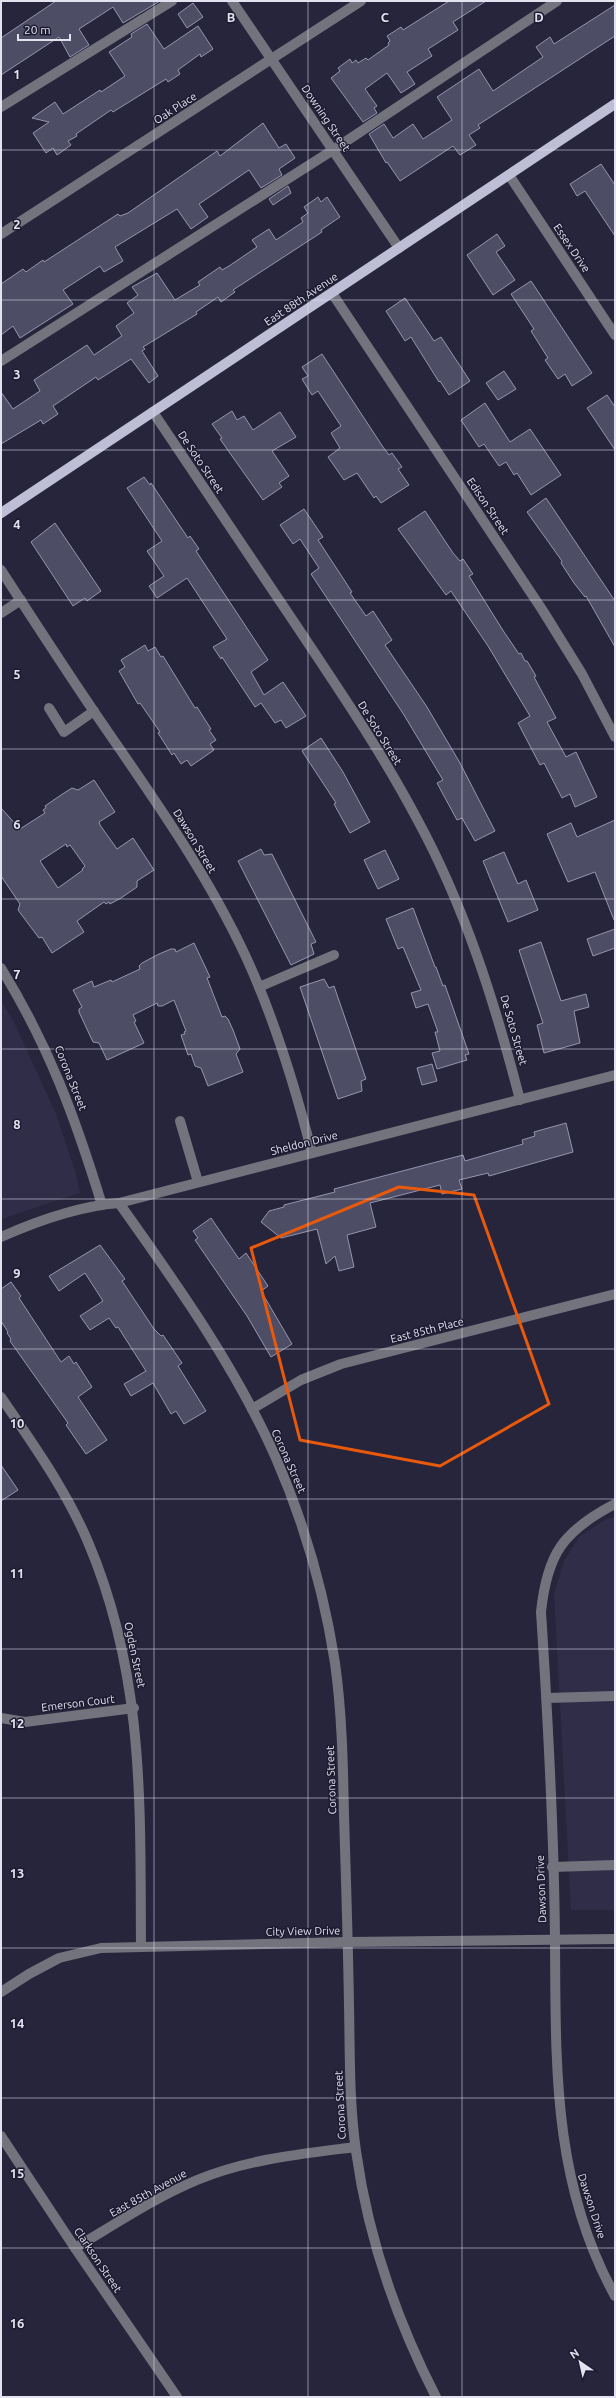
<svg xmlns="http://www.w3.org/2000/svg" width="616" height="2398" viewBox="0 0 616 2398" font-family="Ubuntu,sans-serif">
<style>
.built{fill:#2f2d48}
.building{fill:#4e4d66;stroke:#9695b1;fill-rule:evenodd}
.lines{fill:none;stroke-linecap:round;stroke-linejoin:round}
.minor{stroke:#73737e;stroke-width:10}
.major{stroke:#bebed7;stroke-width:10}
.marked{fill:none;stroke:#e8590c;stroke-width:3;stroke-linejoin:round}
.grid{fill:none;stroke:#e2e2f1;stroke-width:1;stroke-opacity:0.55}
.labels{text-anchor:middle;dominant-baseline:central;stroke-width:3;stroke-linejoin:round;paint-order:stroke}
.street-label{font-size:11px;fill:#e2e2f1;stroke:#1c1b30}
.grid-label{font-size:13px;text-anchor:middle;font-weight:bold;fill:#e2e2f1;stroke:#1c1b30;stroke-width:3;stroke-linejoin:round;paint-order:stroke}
</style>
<rect width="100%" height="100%" fill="#26253b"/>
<g class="built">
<path d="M1,1001L13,1020L56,1114L76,1174L80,1193L1,1219Z"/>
<path d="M615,1517V1910H571L554,1594L564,1561L580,1536L605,1520Z"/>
</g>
<g class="building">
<path d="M56,1H160L123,23L113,7L79,29L89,45L70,57L59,37L1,75V38Z"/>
<path d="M449,1H486L453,22L458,30L428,49L432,56L407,72L415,84L401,93L387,73L365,89L377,106L374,108L377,113L363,122L331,78L340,71L338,68L350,59L352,63L356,60L358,63L366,58L368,60L389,45L388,43L390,41L387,36L401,27L403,30Z"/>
<path d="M193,3L203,17L187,28L178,14Z"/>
<path d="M615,5V36L478,125L480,128L469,135L476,145L460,155L453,146L400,181L387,162L386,163L369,134L384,124L393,138L413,124L423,139L452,120L437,97L479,69L493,91L543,57L536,47L550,37L554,44Z"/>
<path d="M147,24L164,49L198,26L213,49L201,57L200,54L178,70L180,74L168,82L166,79L113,112L111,110L76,134L77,136L68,141L71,145L57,155L53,148L46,153L33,133L49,122L32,118L55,102L63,114L100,90L101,92L125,76L109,52L132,37L131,34Z"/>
<path d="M263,123L279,148L286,144L295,158L279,169L282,175L261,188L249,170L199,204L208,217L191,229L177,209L115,247L123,261L104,272L100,266L63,290L73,304L20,338L13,326L1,335V284L23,269L26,272L43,260L44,262L118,214L120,216L128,213L217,151L220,156Z"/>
<path d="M601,164L615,185V236L585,191L577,196L570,184Z"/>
<path d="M288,186L291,193L273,205L269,199Z"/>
<path d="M318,197L321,202L327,197L340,217L321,230L322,232L233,290L235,292L221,302L218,297L196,312L197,314L143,347L145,349L142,351L158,376L149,383L131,359L98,380L96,377L53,406L58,414L43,424L41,420L1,444V392L13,409L40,391L34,380L87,345L94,355L122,336L116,326L134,313L127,303L138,295L132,287L157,273L175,300L200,285L198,282L220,267L222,270L229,266L257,247L252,240L269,229L276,240L303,222L301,218L308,213L304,207Z"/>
<path d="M497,234L505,246L496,252L515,280L493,295L467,255Z"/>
<path d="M531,281L592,373L572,386L565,374L558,379L545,360L548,358L531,331L534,329L511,294Z"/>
<path d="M405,298L434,341L441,337L470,381L449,395L440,381L439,382L411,337L405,341L386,311Z"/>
<path d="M322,354L383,447L389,455L392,453L402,467L398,469L409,485L381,503L376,496L374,498L357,473L344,480L328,457L340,448L331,433L341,426L318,391L312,395L302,379L308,376L302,367Z"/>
<path d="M504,371L516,389L498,400L486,383Z"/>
<path d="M607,395L615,407V450L587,408Z"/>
<path d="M485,403L510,442L530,429L561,475L531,495L517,473L514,475L506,462L499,466L484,444L479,447L461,420Z"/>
<path d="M232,411L237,420L244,416L253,430L280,412L296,437L272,451L289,476L279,483L282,487L263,500L220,439L222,438L212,424Z"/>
<path d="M144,477L150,485L151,483L188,538L190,536L199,549L196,551L268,660L251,672L264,695L283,682L306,716L286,728L281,720L275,723L261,703L255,707L222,657L221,659L213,647L227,639L187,578L157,598L149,586L164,576L147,551L162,541L127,488Z"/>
<path d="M546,498L615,601V647L586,596L585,597L574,583L561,563L562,561L527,512Z"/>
<path d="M304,509L323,537L318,540L352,592L350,593L366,616L373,611L392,640L385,645L427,707L460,763L495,831L475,841L462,818L457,820L437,783L443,780L404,715L311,574L319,568L300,539L293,544L280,525Z"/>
<path d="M425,511L453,553L460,561L463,559L473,574L469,576L504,632L519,654L521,653L525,661H527L536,676L534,677L556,718L547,722L566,757L576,752L597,797L575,807L570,794L562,798L544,763L540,765L518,723L530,716L488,646L451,591L446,595L398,529Z"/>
<path d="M55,523L101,591L87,601L85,598L73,606L31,542Z"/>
<path d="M145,645L148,651L155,647L161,657L163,656L195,708L197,707L211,729L209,730L216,740L210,744L214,750L191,766L187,760L181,764L174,753L172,755L158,733L160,732L140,703L138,704L119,671L125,667L121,660Z"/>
<path d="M321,738L343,772L370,822L350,833L334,804L336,803L302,751Z"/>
<path d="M94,780L115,812L99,822L100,825L117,849L133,838L154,870L137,881V887L121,898L110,904L109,902L106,904L104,902L77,921L84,932L52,953L42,937L39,938L18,910L20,904L1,876V808L20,829L45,813L43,810L46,808L45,806L61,795L72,788L78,790ZM66,844L67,847L70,845L85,866L82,869L83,870L58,888L40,861Z"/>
<path d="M615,820V920H614L595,872L568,882L547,834L571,823L577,837Z"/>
<path d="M261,849L264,855L272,854L316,942L311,944L314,954L291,965L238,861Z"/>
<path d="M385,850L399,879L378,889L364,860Z"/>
<path d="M504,852L518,884L526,880L538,910L508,922L483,861Z"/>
<path d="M413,908L435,967H436L443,986L445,985L469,1054L465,1055L467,1060L437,1069L432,1053L440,1051L435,1032H438L428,1004L416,1008L411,993L421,990L403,947L398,949L386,919Z"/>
<path d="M615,929V948L593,956L587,939Z"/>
<path d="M541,942L561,1001L586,994L589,1007L574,1011L580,1043L544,1053L537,1025L543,1023L519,950Z"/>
<path d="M194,943L210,977L207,978L222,1017L225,1016L228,1019L233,1030L240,1049L236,1054L243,1072L208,1086L201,1068L195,1066L191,1054L188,1055L181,1035L185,1034L184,1032L186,1031L174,1000L162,1006H158L157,1003L133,1015L136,1021L134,1022L144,1043L107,1060L99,1043L93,1042L79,1012V1009L82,1007L73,990L92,981L94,987L111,980L112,982L140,969L139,966L142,963L159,954L171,949H175L176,952Z"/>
<path d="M324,979L329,988L334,986L366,1079L361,1081L362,1091L338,1099L300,987Z"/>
<path d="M432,1064L437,1081L422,1085L417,1068Z"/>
<path d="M566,1123L573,1152L489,1176L488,1173L459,1180L462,1189L442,1194L440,1185L370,1203L376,1227L347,1235L354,1267L339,1271L335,1256L326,1264L317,1229L281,1238L261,1222L269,1211L284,1207V1205L335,1192L334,1189L463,1155L465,1161L523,1144L522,1140L535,1136L534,1132Z"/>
<path d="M211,1218L239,1259L246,1253L268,1286L261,1291L292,1344L271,1357L247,1316L195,1240L198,1238L193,1231Z"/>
<path d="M100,1245L125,1279L122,1281L154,1329L161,1336L163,1335L182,1363L178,1366L206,1411L184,1424L176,1411L171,1414L153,1383L131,1396L124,1384L146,1371L118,1327L116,1328L109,1318L90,1330L80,1316L103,1301L85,1273L59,1291L49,1276Z"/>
<path d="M11,1282L21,1296L19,1298L61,1362L69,1356L74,1364L76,1362L92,1387L78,1397L107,1440L86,1454L66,1425L68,1423L10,1341L11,1339L7,1333L8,1332L1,1321V1289Z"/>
<path d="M1,1465L18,1490L1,1501Z"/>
</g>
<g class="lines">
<g class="minor">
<path d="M232,1L399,248"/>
<path d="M1,107L172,1"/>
<path d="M509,175L615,335"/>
<path d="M1,234L361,1"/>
<path d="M332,293L543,611L582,674L615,737"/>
<path d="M1,361L333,150L557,1"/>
<path d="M153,412C201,483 248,554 296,625C338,688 381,751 417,819C465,907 495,1003 520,1100"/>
<path d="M1,570C32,618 63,666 95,713C149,792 205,869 246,957C275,1020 295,1086 312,1153"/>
<path d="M1,613L21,600"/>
<path d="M49,708L64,732L94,711"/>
<path d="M1,968C49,1046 75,1117 102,1205"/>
<path d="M259,987L334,955"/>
<path d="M180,1121L198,1182"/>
<path d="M119,1203C176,1283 235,1366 275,1456C304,1522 324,1592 335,1663C342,1713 343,1764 344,1815C346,1878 348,1942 349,2005C350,2053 349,2103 356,2151C368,2238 396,2319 436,2397"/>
<path d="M1,1237C37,1221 79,1206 119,1203L615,1075"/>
<path d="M1,1397C33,1444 66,1490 88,1542C145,1676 140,1805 141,1947"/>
<path d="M252,1409L301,1380L341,1364L615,1294"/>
<path d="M615,1504C563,1531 547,1554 541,1612C548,1720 554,1830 555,1939C556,2064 552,2182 615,2296"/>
<path d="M547,1698L615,1696"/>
<path d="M1,1718L25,1722L134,1708"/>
<path d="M552,1867L615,1865"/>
<path d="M1,1992L29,1974L59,1958L101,1948L348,1942L615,1939"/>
<path d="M1,2136L75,2248L177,2397"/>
<path d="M75,2248C114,2225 154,2198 197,2180C248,2159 301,2154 355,2147"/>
</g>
<path class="major" d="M1,513L615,104"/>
</g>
<path class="marked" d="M399,1187L474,1195L549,1404L440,1466L300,1440L251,1248Z"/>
<path class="grid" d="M154,1V2397M308,1V2397M462,1V2397M1,150H615M1,300H615M1,450H615M1,600H615M1,749H615M1,899H615M1,1049H615M1,1199H615M1,1349H615M1,1499H615M1,1649H615M1,1798H615M1,1948H615M1,2098H615M1,2248H615"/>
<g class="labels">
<g class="street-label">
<text transform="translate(175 108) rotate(-33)">Oak Place</text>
<text transform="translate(326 118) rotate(56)">Downing Street</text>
<text transform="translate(572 248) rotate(56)">Essex Drive</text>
<text transform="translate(301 299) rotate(-34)">East 88th Avenue</text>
<text transform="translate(201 462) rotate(56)">De Soto Street</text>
<text transform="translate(488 506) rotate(56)">Edison Street</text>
<text transform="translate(380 733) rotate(58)">De Soto Street</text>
<text transform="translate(195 841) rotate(59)">Dawson Street</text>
<text transform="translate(514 1030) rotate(74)">De Soto Street</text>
<text transform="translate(71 1078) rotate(68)">Corona Street</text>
<text transform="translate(304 1143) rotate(-14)">Sheldon Drive</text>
<text transform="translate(427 1330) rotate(-14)">East 85th Place</text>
<text transform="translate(289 1461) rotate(66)">Corona Street</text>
<text transform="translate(135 1655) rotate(78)">Ogden Street</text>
<text transform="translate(78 1703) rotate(-7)">Emerson Court</text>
<text transform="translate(331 1780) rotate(-92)">Corona Street</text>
<text transform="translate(541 1889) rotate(-92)">Dawson Drive</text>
<text transform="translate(303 1931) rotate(-1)">City View Drive</text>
<text transform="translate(340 2105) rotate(-93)">Corona Street</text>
<text transform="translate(148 2193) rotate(-29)">East 85th Avenue</text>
<text transform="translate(592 2206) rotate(72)">Dawson Drive</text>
<text transform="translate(98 2260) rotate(56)">Clarkson Street</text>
</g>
</g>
<g class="grid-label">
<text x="231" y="22">B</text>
<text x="385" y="22">C</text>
<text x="539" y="22">D</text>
<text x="17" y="79">1</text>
<text x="17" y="229">2</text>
<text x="17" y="379">3</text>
<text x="17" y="529">4</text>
<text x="17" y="679">5</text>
<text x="17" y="829">6</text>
<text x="17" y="979">7</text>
<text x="17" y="1129">8</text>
<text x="17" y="1278">9</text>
<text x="17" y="1428">10</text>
<text x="17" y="1578">11</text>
<text x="17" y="1728">12</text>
<text x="17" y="1878">13</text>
<text x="17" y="2028">14</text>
<text x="17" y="2178">15</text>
<text x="17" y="2328">16</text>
</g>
<rect width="616" height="2398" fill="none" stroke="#e2e2f1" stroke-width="4"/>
<g transform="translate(580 2362) rotate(326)" stroke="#1c1b30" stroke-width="3" paint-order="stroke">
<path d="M0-3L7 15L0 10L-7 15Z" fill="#e2e2f1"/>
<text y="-6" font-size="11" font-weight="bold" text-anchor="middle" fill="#e2e2f1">N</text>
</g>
<path d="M18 34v6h52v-6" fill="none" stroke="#e2e2f1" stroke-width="2"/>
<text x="24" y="34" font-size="12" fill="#e2e2f1" stroke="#1c1b30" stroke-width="3" paint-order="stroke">20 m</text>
</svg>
